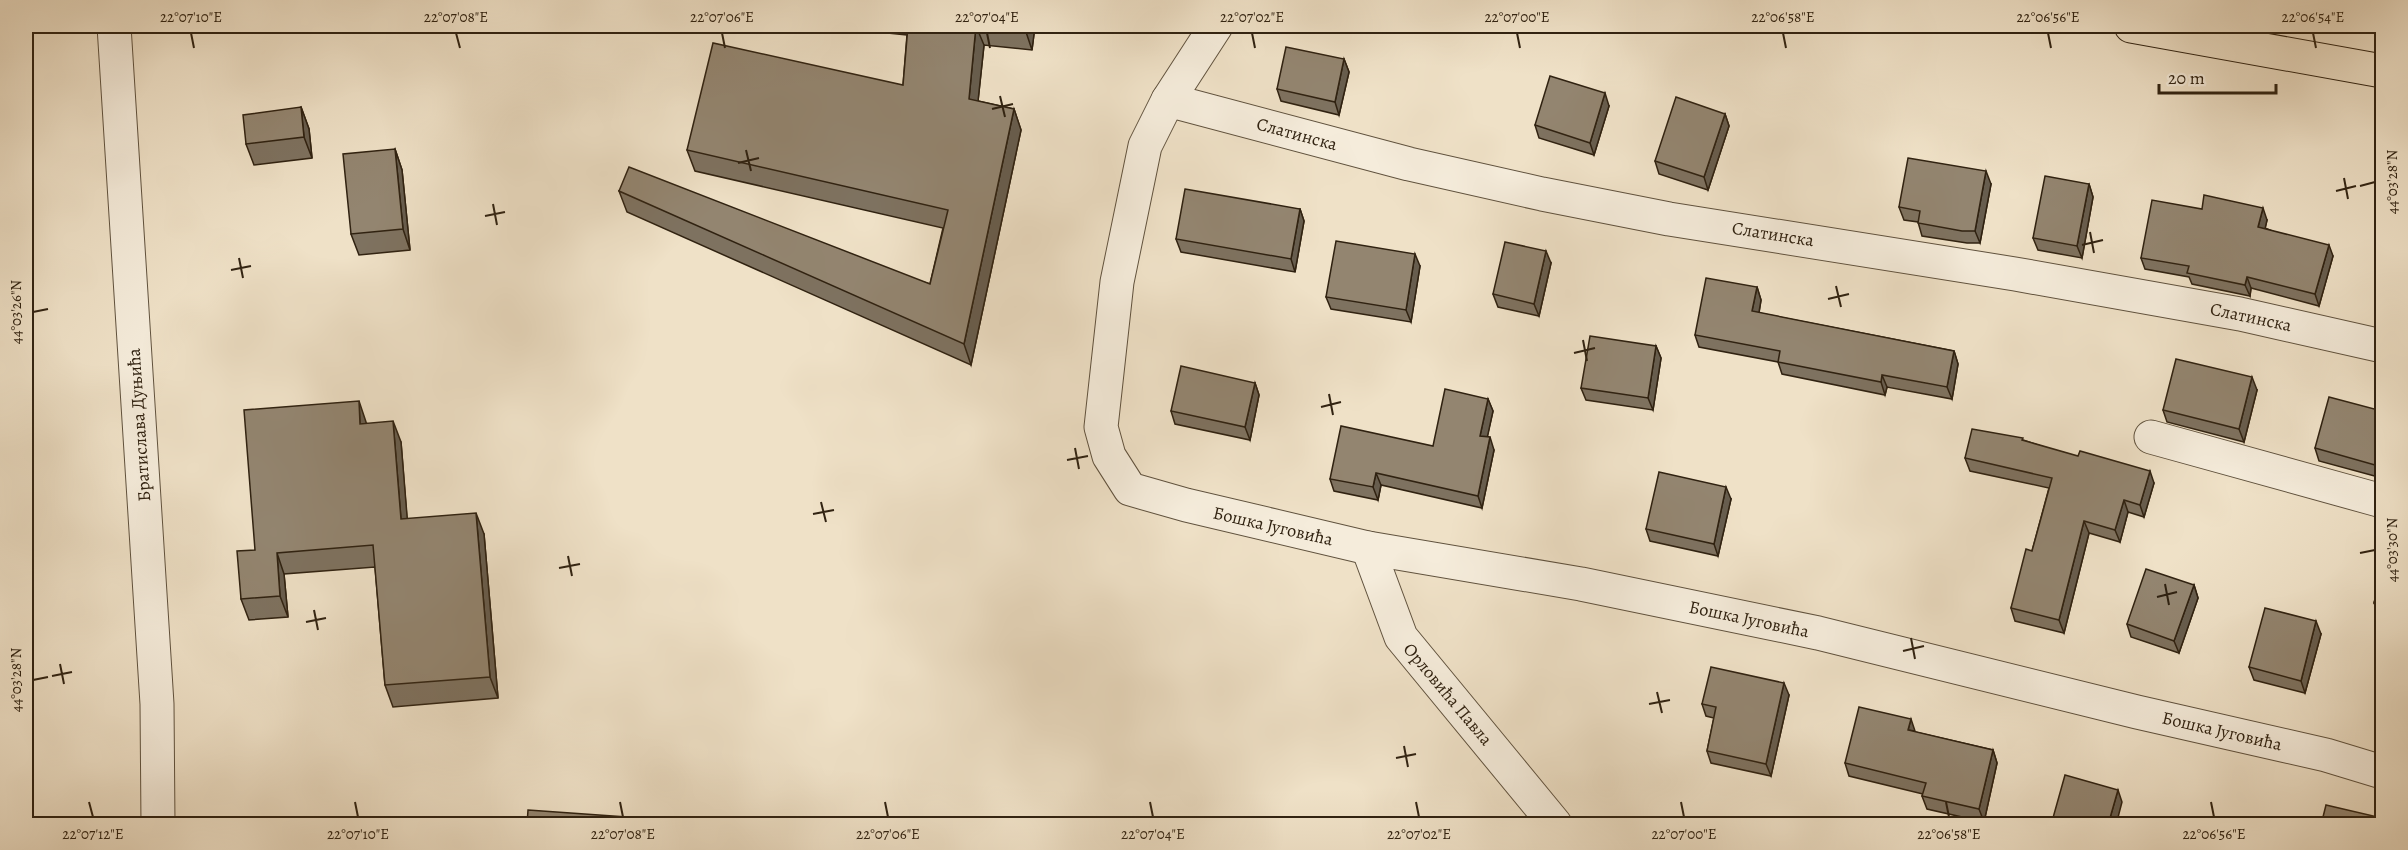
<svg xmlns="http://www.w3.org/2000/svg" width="2408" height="850" viewBox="0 0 2408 850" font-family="Alegreya,serif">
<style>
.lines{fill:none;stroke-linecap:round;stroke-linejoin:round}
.minor-casing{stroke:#60523e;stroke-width:35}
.major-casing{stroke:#302211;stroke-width:35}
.minor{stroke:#f5ecdb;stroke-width:33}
.major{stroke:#efe1c7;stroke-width:33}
.wall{fill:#7e7260;stroke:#302211;stroke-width:1.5}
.shaded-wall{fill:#675d4e;stroke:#302211;stroke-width:1.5}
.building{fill:#938570;stroke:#302211;stroke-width:1.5}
.ticks{fill:none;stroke:#302211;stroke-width:2}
.labels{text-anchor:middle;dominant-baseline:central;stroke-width:4.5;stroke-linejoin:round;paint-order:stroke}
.street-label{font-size:18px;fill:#302211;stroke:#f5ecdb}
.neatline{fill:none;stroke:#302211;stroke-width:2}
.ticks-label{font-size:15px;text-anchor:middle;fill:#302211}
</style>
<rect width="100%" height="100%" fill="#efe1c7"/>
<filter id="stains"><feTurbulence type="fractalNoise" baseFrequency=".00333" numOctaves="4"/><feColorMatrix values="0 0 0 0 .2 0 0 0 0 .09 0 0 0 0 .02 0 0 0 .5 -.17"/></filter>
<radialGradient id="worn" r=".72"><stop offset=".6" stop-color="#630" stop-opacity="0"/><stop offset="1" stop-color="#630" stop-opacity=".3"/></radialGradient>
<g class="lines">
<g class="minor-casing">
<g id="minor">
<path d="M114,26L157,704L158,824"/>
<path d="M1216,26L1168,100L1145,146L1117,282L1101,427L1109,456L1130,489L1186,505L1368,548L1581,584L1818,633L2137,712L2326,755L2382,772"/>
<path d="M1168,100L1409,164L1542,194L1669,219L2015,274L2240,314L2382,346"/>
<path d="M2151,437L2382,501"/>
<path d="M1368,548L1401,637L1555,824"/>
</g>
</g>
<g class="major-casing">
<path id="major" d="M2131,26L2382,71"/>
</g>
<use href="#minor" class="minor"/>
<use href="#major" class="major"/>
</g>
<g class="wall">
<path d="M838,26H1035L1032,50L984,45L978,101L1014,109L1021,130L971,365L627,212L619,191L930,284L943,228L695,171L687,150L903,85L907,35L839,28Z"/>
<path d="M1344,59L1349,72L1339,115L1281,101L1277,89Z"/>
<path d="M1609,106L1594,155L1539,138L1535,125Z"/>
<path d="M301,107L309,129L312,158L254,165L246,144Z"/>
<path d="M1725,114L1729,126L1708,190L1659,174L1655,161Z"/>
<path d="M395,149L402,170L410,250L359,255L351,234Z"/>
<path d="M1991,184L1980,243H1967L1922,236L1918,222L1904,220L1899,207Z"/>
<path d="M2089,184L2093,197L2082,258L2038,250L2033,238Z"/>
<path d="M1300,209L1304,221L1295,272L1181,252L1176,239Z"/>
<path d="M2267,220L2265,228L2333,256L2319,306L2251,288L2250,296L2192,284L2189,277L2145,269L2141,258Z"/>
<path d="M1551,263L1539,316L1498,307L1493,294Z"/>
<path d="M1420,266L1411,322L1331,309L1326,297Z"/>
<path d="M1757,287L1761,300L1759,313L1954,351L1958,364L1952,399L1887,387L1885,395L1782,374L1778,362L1699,347L1695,335Z"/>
<path d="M1656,346L1661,358L1653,410L1586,400L1581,388Z"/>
<path d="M1255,383L1259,395L1250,440L1175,424L1171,411Z"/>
<path d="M2257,390L2244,442L2167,422L2163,410Z"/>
<path d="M1488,399L1493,411L1487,437L1494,450L1482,508L1381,485L1378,500L1334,491L1330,479L1433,446Z"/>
<path d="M2382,411V478L2319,461L2315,448Z"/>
<path d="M366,423L401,442L407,519L484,534L498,698L393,707L385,685L375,567L284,574L288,617L249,620L241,599L255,550Z"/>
<path d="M2023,440L2154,483L2144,517L2128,512L2120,542L2089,533L2064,633L2015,621L2011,608L2032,551L2049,488L1970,471L1965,458Z"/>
<path d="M1731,499L1718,556L1650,541L1646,529Z"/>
<path d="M2382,573V617L2379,615L2374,603Z"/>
<path d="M2194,585L2198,598L2179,653L2131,637L2127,624Z"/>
<path d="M2321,634L2305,693L2254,680L2249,667Z"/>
<path d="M1789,695L1771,776L1711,763L1707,751L1714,718L1706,716L1702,704Z"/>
<path d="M1915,732L1993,750L1997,763L1984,822L1927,809L1922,796L1923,794L1849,776L1845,763Z"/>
</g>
<g class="shaded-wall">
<path d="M976,26L984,45L976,120L969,99Z"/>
<path d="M1025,26H1035L1032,50L1025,29Z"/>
<path d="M1344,59L1349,72L1339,115L1335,102Z"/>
<path d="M1605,93L1609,106L1594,155L1590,143Z"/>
<path d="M301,107L309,129L312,158L304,137Z"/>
<path d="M1014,109L1021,130L971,365L964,344Z"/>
<path d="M1725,114L1729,126L1708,190L1704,177Z"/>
<path d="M395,149L402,170L410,250L403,229Z"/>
<path d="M1986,171L1991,184L1980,243L1975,231Z"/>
<path d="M2089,184L2093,197L2082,258L2077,246Z"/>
<path d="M2263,208L2267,220L2263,238L2258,227Z"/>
<path d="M1300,209L1304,221L1295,272L1291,259Z"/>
<path d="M2329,245L2333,256L2319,306L2315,294Z"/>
<path d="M1546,251L1551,263L1539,316L1534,304Z"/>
<path d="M1415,254L1420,266L1411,322L1406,310Z"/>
<path d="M2247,277L2251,288L2250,296L2245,285Z"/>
<path d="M1757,287L1761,300L1757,324L1752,311Z"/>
<path d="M1656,346L1661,358L1653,410L1648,398Z"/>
<path d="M1954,351L1958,364L1952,399L1947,387Z"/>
<path d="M1882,375L1887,387L1885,395L1881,382Z"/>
<path d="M2252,377L2257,390L2244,442L2239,429Z"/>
<path d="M1255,383L1259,395L1250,440L1245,427Z"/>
<path d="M1488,399L1493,411L1485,448L1480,436Z"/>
<path d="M359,401L366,422L368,445L360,424Z"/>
<path d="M393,421L401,442L409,540L401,519Z"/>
<path d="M1490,437L1494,450L1482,508L1478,496Z"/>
<path d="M2150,471L2154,483L2144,517L2140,505Z"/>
<path d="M1376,473L1381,485L1378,500L1373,487Z"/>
<path d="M1726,487L1731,499L1718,556L1714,544Z"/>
<path d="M2124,500L2128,512L2120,542L2115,530Z"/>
<path d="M476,513L484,534L498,698L490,677Z"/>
<path d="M2084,521L2089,533L2064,633L2059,620Z"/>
<path d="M277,553L284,574L288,617L280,596Z"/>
<path d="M2194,585L2198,598L2179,653L2174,641Z"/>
<path d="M2316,621L2321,634L2305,693L2301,681Z"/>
<path d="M1784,683L1789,695L1771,776L1766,764Z"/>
<path d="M1911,719L1915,731L1908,730Z"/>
<path d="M1993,750L1997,763L1984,822L1979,809Z"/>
<path d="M2118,790L2122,802L2116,825H2108Z"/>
</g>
<g class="building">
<path d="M908,26H976L969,99L1014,109L964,344L619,191L629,167L930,284L948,210L687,150L713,43L903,85Z"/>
<path d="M989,26H1025V29Z"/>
<path d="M1286,47L1344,59L1335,102L1277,89Z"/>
<path d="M1550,76L1605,93L1590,143L1535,125Z"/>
<path d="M1676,97L1725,114L1704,177L1655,161Z"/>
<path d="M301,107L304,137L246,144L243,115Z"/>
<path d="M395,149L403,229L351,234L343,154Z"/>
<path d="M1908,158L1986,171L1975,231H1962L1918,223L1920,211L1899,207Z"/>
<path d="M2045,176L2089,184L2077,246L2033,238Z"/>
<path d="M1185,189L1300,209L1291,259L1176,239Z"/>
<path d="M2204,195L2263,208L2258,227L2329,245L2315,294L2247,277L2245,285L2187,273L2189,266L2141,258L2152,200L2202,209Z"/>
<path d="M1336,241L1415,254L1406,310L1326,297Z"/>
<path d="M1505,242L1546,251L1534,304L1493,294Z"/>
<path d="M1706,278L1757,287L1752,311L1954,351L1947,387L1882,375L1881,382L1778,362L1780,351L1695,335Z"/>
<path d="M1590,336L1656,346L1648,398L1581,388Z"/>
<path d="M2176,359L2252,377L2239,429L2163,410Z"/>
<path d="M1181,366L1255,383L1245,427L1171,411Z"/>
<path d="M1445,389L1488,399L1480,436L1490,437L1478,496L1376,473L1373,487L1330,479L1341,426L1433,446Z"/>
<path d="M2329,397L2382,411V467L2315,448Z"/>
<path d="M359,401L360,424L393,421L401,519L476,513L490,677L385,685L373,545L277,553L280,596L241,599L237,551L255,550L244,410Z"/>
<path d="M1972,429L2023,438L2022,440L2078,456L2080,451L2150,471L2140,505L2124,500L2115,530L2084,521L2059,620L2011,608L2026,549L2032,551L2052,478L1965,458Z"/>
<path d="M1659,472L1726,487L1714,544L1646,529Z"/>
<path d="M2146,569L2194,585L2174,641L2127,624Z"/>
<path d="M2382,573V606L2374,603Z"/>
<path d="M2265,608L2316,621L2301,681L2249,667Z"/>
<path d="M1711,667L1784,683L1766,764L1707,751L1716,707L1702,704Z"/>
<path d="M1859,707L1911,719L1908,730L1993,750L1979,809L1922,796L1926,783L1845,763Z"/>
<path d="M2065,775L2118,790L2108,825H2051Z"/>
<path d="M2326,805L2382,818L2381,825H2321Z"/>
<path d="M528,810L669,820V825H527Z"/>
</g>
<path class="ticks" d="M191,33L194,48M456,33L460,48M722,33L725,48M987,33L990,48M1252,33L1255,48M1517,33L1520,48M1783,33L1786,48M2048,33L2051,48M2313,33L2316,48M1000,96L1005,117M992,109L1013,104M746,150L751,171M738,163L759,158M2344,178L2348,199M2360,186L2375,182M2336,191L2356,186M493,204L497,225M485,216L505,212M2090,232L2094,253M2082,245L2103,240M239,258L243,278M231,270L251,266M1836,286L1841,307M1828,299L1849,294M33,312L48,309M1583,340L1587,361M1574,353L1595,348M1329,394L1333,415M1321,407L1341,402M1075,448L1079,469M1067,460L1088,456M821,502L826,522M813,514L834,510M2360,553L2375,550M568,556L572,576M559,568L580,564M2165,584L2169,605M2157,597L2177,592M314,610L318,630M306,622L326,618M1911,638L1915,659M1903,651L1924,646M60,664L64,684M52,676L72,672M33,680L48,677M1657,692L1662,713M1649,704L1670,700M1404,746L1408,767M1396,758L1416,754M89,802L93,817M355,802L358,817M620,802L623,817M885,802L888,817M1150,802L1153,817M1416,802L1419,817M1681,802L1684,817M1946,802L1949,817M2211,802L2214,817"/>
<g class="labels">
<g class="street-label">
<text transform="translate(1297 134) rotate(15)">Слатинска</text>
<text transform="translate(1773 234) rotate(9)">Слатинска</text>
<text transform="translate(2251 317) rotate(12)">Слатинска</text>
<text transform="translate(139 425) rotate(-94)">Братислава Дуњића</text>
<text transform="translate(1273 526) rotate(13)">Бошка Југовића</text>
<text transform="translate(1749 619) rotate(12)">Бошка Југовића</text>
<text transform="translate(1448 694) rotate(50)">Орловића Павла</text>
<text transform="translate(2222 731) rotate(13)">Бошка Југовића</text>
</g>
</g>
<rect width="2408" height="850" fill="none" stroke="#efe1c7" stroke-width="66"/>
<path d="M2159 84v9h117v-9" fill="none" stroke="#302211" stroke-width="3"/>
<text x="2168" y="84" font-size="18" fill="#302211" stroke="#f5ecdb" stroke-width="4.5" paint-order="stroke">20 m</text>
<rect x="33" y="33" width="2342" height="784" class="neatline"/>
<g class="ticks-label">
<text x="191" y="22">22°07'10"E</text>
<text x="456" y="22">22°07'08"E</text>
<text x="722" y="22">22°07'06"E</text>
<text x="987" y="22">22°07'04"E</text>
<text x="1252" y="22">22°07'02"E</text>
<text x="1517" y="22">22°07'00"E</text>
<text x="1783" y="22">22°06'58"E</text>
<text x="2048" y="22">22°06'56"E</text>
<text x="2313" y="22">22°06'54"E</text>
<text transform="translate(2392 182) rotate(-90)" y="5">44°03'28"N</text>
<text transform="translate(16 312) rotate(-90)" y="5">44°03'26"N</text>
<text transform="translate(2392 550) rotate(-90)" y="5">44°03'30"N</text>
<text transform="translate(16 680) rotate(-90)" y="5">44°03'28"N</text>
<text x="93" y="839">22°07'12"E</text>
<text x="358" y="839">22°07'10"E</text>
<text x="623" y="839">22°07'08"E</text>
<text x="888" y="839">22°07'06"E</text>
<text x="1153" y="839">22°07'04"E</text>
<text x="1419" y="839">22°07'02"E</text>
<text x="1684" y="839">22°07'00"E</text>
<text x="1949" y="839">22°06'58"E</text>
<text x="2214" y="839">22°06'56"E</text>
</g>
<rect width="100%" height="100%" filter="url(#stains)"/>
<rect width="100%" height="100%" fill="url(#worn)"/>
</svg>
